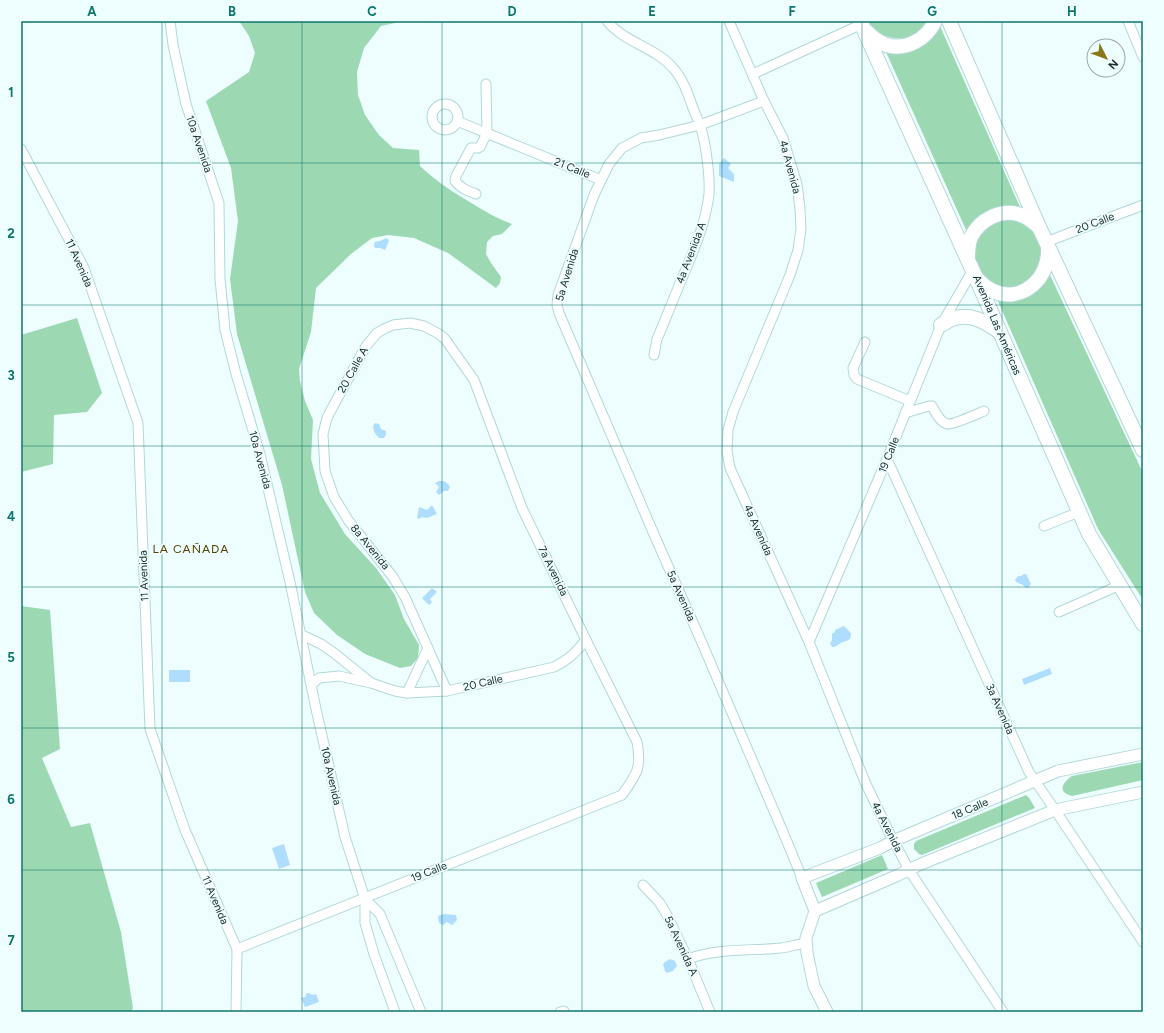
<svg xmlns="http://www.w3.org/2000/svg" width="1164" height="1033" viewBox="0 0 1164 1033" font-family="Figtree,sans-serif">
<style>
.green{fill:#9cd9b2}
.water{fill:#afddfe}
.lines{fill:none;stroke-linecap:round;stroke-linejoin:round}
.minor-casing{stroke:#b0d8d9;stroke-width:11}
.tertiary-casing{stroke:#b0d8d9;stroke-width:13}
.primary-casing{stroke:#b0d8d9;stroke-width:16}
.minor{stroke:#fff;stroke-width:9}
.tertiary{stroke:#fff;stroke-width:11}
.primary{stroke:#fff;stroke-width:14}
.grid{fill:none;stroke:#0f766e;stroke-width:1;stroke-opacity:0.55}
.labels{text-anchor:middle;dominant-baseline:central;stroke-width:3.5;stroke-linejoin:round;paint-order:stroke}
.street-label{font-size:11px;fill:#1a2a2a;stroke:#eefefe}
.neighbourhood-label{font-size:12px;letter-spacing:1px;fill:#534300;stroke:#eefefe}
.neatline{fill:none;stroke:#0f766e;stroke-width:1.5}
.grid-label{font-size:13px;text-anchor:middle;font-weight:bold;fill:#0f766e}
</style>
<rect width="100%" height="100%" fill="#eefefe"/>
<g class="green">
<path d="M239,21H404L381,26L364,48L357,72L358,95L365,115L379,135L393,148L419,150L420,166C437,182 453,192 473,204C486,212 498,219 512,224L502,234L493,236L487,242L486,254L491,263L501,277L500,283L496,288L448,253L414,238L388,235L372,238L351,254L316,288L311,332L299,369L300,381L305,401L313,420L311,459L320,493L345,534L376,568L395,595L404,619L419,645L418,658L411,666L400,668L365,654L337,635L314,613L305,592L282,485L237,334L230,279L238,221L231,168L206,101L249,72L255,53L249,36Z"/>
<path d="M868,21H927C915,45 880,43 868,21Z"/>
<path d="M940,26L1020,207C996,204 979,211 967,232L886,52C909,54 929,49 940,26Z"/>
<path d="M1011,218L1028,224L1040,238L1043,257L1031,281L1014,289L995,287L975,269L974,241L985,226Z"/>
<path d="M1050,275L1143,473V600L1098,529L997,299C1022,297 1036,300 1050,275Z"/>
<path d="M77,318L102,393L87,412L54,415L53,464L21,472V335Z"/>
<path d="M21,606L50,610L60,749L42,758L71,827L90,823L121,932L133,1008L131,1012H21Z"/>
<path d="M1143,762V780L1072,796C1057,792 1062,783 1072,776Z"/>
<path d="M1026,795L1030,799L1035,808L922,855L919,854L914,849V844L916,841Z"/>
<path d="M882,855L888,869L822,897L816,883Z"/>
</g>
<g class="water">
<path d="M724,158L731,164L728,168L734,174V182L719,176V164Z"/>
<path d="M386,238L388,239L389,241L385,250L380,248H375L374,246V244L375,242L380,241Z"/>
<path d="M375,423L379,424L381,429L386,431V435L384,438H379L374,432L373,426Z"/>
<path d="M439,481H444L449,485L450,487L448,491H444L439,495L436,492L439,487L435,483Z"/>
<path d="M432,505L437,514L427,518L421,517L420,519L417,518L419,507L427,510Z"/>
<path d="M1024,574H1026L1031,584L1028,588H1026L1023,585L1016,582L1015,580L1018,576H1021Z"/>
<path d="M432,588L437,592L430,599L432,602L429,605L422,598Z"/>
<path d="M844,626L851,633C851,640 849,640 843,642C840,643 837,646 834,647H832L830,643L832,640V634L835,632V630Z"/>
<path d="M1050,668L1052,674L1024,685L1022,679Z"/>
<rect x="169" y="670" width="21" height="12"/>
<path d="M284,844L290,865L279,869L272,848Z"/>
<path d="M444,914L456,915L457,920L452,925L447,922L443,925L439,923L438,916Z"/>
<path d="M670,959L675,961L677,966L673,971L667,973L665,971L663,964L665,962Z"/>
<path d="M307,993H309L312,995L316,994L319,1002L305,1007L301,998L305,997Z"/>
</g>
<g class="lines">
<g class="minor-casing">
<g id="minor">
<path d="M170,21L173,45L186,104L219,203L220,279L225,330L236,374L260,454L290,582L316,709L345,837L365,899V923L374,954L395,1012"/>
<path d="M607,21C625,43 655,47 673,68C684,80 689,97 694,111C696,116 699,121 700,125C706,143 710,176 709,194C706,221 696,245 686,269C676,292 667,316 657,339L654,355"/>
<path d="M729,21L764,101L783,138L797,184L800,209L801,229L798,250L790,275L733,412L728,430L727,451L730,468L809,642L865,782L890,834L909,870L1003,1012"/>
<path d="M1128,21L1143,57"/>
<path d="M753,74L862,24"/>
<path d="M764,101L700,125L659,135L641,138L622,148L609,164L594,195L558,295L557,305L559,313L656,539L699,636L783,832L802,878"/>
<circle cx="445" cy="117" r="13"/>
<path d="M457,121L601,180"/>
<path d="M21,149L84,268L138,423L150,729L185,830L237,949L236,1012"/>
<path d="M476,194C468,191 460,188 455,181L456,176L471,148H478L480,147L487,133L486,84"/>
<path d="M1046,242L1143,205"/>
<path d="M865,342L853,368L854,375L857,379L910,401"/>
<path d="M905,413L929,406H932C935,412 940,422 947,424C953,425 977,414 984,411"/>
<path d="M887,459L1029,772L1055,810L1143,942"/>
<path d="M1044,526L1079,512"/>
<path d="M1059,612L1120,585"/>
<path d="M302,635L321,644L334,653L370,682"/>
<path d="M809,642L887,459L941,325L973,270"/>
<path d="M312,684L319,678L339,676L371,683L395,691L407,693L447,691L554,667C570,659 575,653 586,640"/>
<path d="M407,693L428,648"/>
<path d="M643,885L659,902L666,913L688,959L710,1012"/>
<path d="M365,899L380,914L421,1012"/>
<path d="M237,949L622,795C637,774 642,768 637,742L586,640L522,508L474,380L445,339L439,334L424,326L410,323L393,325L384,329L377,333L366,346L330,412L327,418L323,434L325,471L334,497L348,520L393,577L405,597L447,691"/>
<path d="M688,959C717,948 750,951 781,948C789,947 798,944 806,943"/>
<path d="M560,1012L564,1011"/>
</g>
</g>
<g class="tertiary-casing">
<g id="tertiary">
<path d="M815,911L896,876L921,864L1055,810L1143,792"/>
<path d="M827,1012L814,986L807,953L806,938L815,911L802,878L880,848L893,841L1058,771L1143,754"/>
</g>
</g>
<g class="primary-casing">
<g id="primary">
<path d="M860,21L977,280L1089,534L1143,624"/>
<path d="M949,21L1039,227L1143,450"/>
<path d="M866,31C872,37 878,42 886,45C906,51 927,39 935,21"/>
<path d="M968,258C968,251 968,244 971,237C980,219 1002,208 1021,215C1028,217 1033,222 1039,227"/>
<path d="M978,280C982,284 987,288 993,291C1022,304 1050,278 1048,248"/>
<path d="M941,325C945,323 950,319 955,318C973,313 986,323 1000,332"/>
</g>
</g>
<use href="#minor" class="minor"/>
<use href="#tertiary" class="tertiary"/>
<use href="#primary" class="primary"/>
</g>
<path class="grid" d="M162,21V1012M302,21V1012M442,21V1012M582,21V1012M722,21V1012M862,21V1012M1002,21V1012M21,163H1143M21,305H1143M21,446H1143M21,587H1143M21,728H1143M21,870H1143"/>
<g class="labels">
<g class="street-label">
<text transform="translate(199 144) rotate(71)">10a Avenida</text>
<text transform="translate(790 167) rotate(75)">4a Avenida</text>
<text transform="translate(572 168) rotate(22)">21 Calle</text>
<text transform="translate(1095 223) rotate(-21)">20 Calle</text>
<text transform="translate(691 253) rotate(-69)">4a Avenida A</text>
<text transform="translate(79 263) rotate(66)">11 Avenida</text>
<text transform="translate(567 275) rotate(-73)">5a Avenida</text>
<text transform="translate(997 325) rotate(67)">Avenida Las Américas</text>
<text transform="translate(353 370) rotate(-61)">20 Calle A</text>
<text transform="translate(889 455) rotate(-68)">19 Calle</text>
<text transform="translate(260 460) rotate(75)">10a Avenida</text>
<text transform="translate(758 530) rotate(66)">4a Avenida</text>
<text transform="translate(370 547) rotate(51)">8a Avenida</text>
<text transform="translate(553 571) rotate(64)">7a Avenida</text>
<text transform="translate(144 576) rotate(-92)">11 Avenida</text>
<text transform="translate(681 596) rotate(66)">5a Avenida</text>
<text transform="translate(483 683) rotate(-13)">20 Calle</text>
<text transform="translate(1000 709) rotate(66)">3a Avenida</text>
<text transform="translate(331 776) rotate(77)">10a Avenida</text>
<text transform="translate(970 809) rotate(-23)">18 Calle</text>
<text transform="translate(887 827) rotate(63)">4a Avenida</text>
<text transform="translate(429 872) rotate(-22)">19 Calle</text>
<text transform="translate(215 900) rotate(67)">11 Avenida</text>
<text transform="translate(681 946) rotate(65)">5a Avenida A</text>
</g>
<g class="neighbourhood-label">
<text x="191" y="549">LA CAÑADA</text>
</g>
</g>
<rect width="1164" height="1033" fill="none" stroke="#eefefe" stroke-width="44"/>
<g transform="translate(1106 58) rotate(132)"><circle r="19" fill="#eefefe" stroke="#99a9a9"/>
<path d="M0-3L7 15L0 10L-7 15Z" fill="#8d751a"/>
<text y="-6" font-size="11" font-weight="bold" text-anchor="middle" fill="#1a2a2a">N</text>
</g>
<rect x="22" y="22" width="1120" height="989" class="neatline"/>
<g class="grid-label">
<text x="92" y="16">A</text>
<text x="232" y="16">B</text>
<text x="372" y="16">C</text>
<text x="512" y="16">D</text>
<text x="652" y="16">E</text>
<text x="792" y="16">F</text>
<text x="932" y="16">G</text>
<text x="1072" y="16">H</text>
<text x="11" y="97">1</text>
<text x="11" y="238">2</text>
<text x="11" y="380">3</text>
<text x="11" y="521">4</text>
<text x="11" y="662">5</text>
<text x="11" y="804">6</text>
<text x="11" y="945">7</text>
</g>
</svg>
